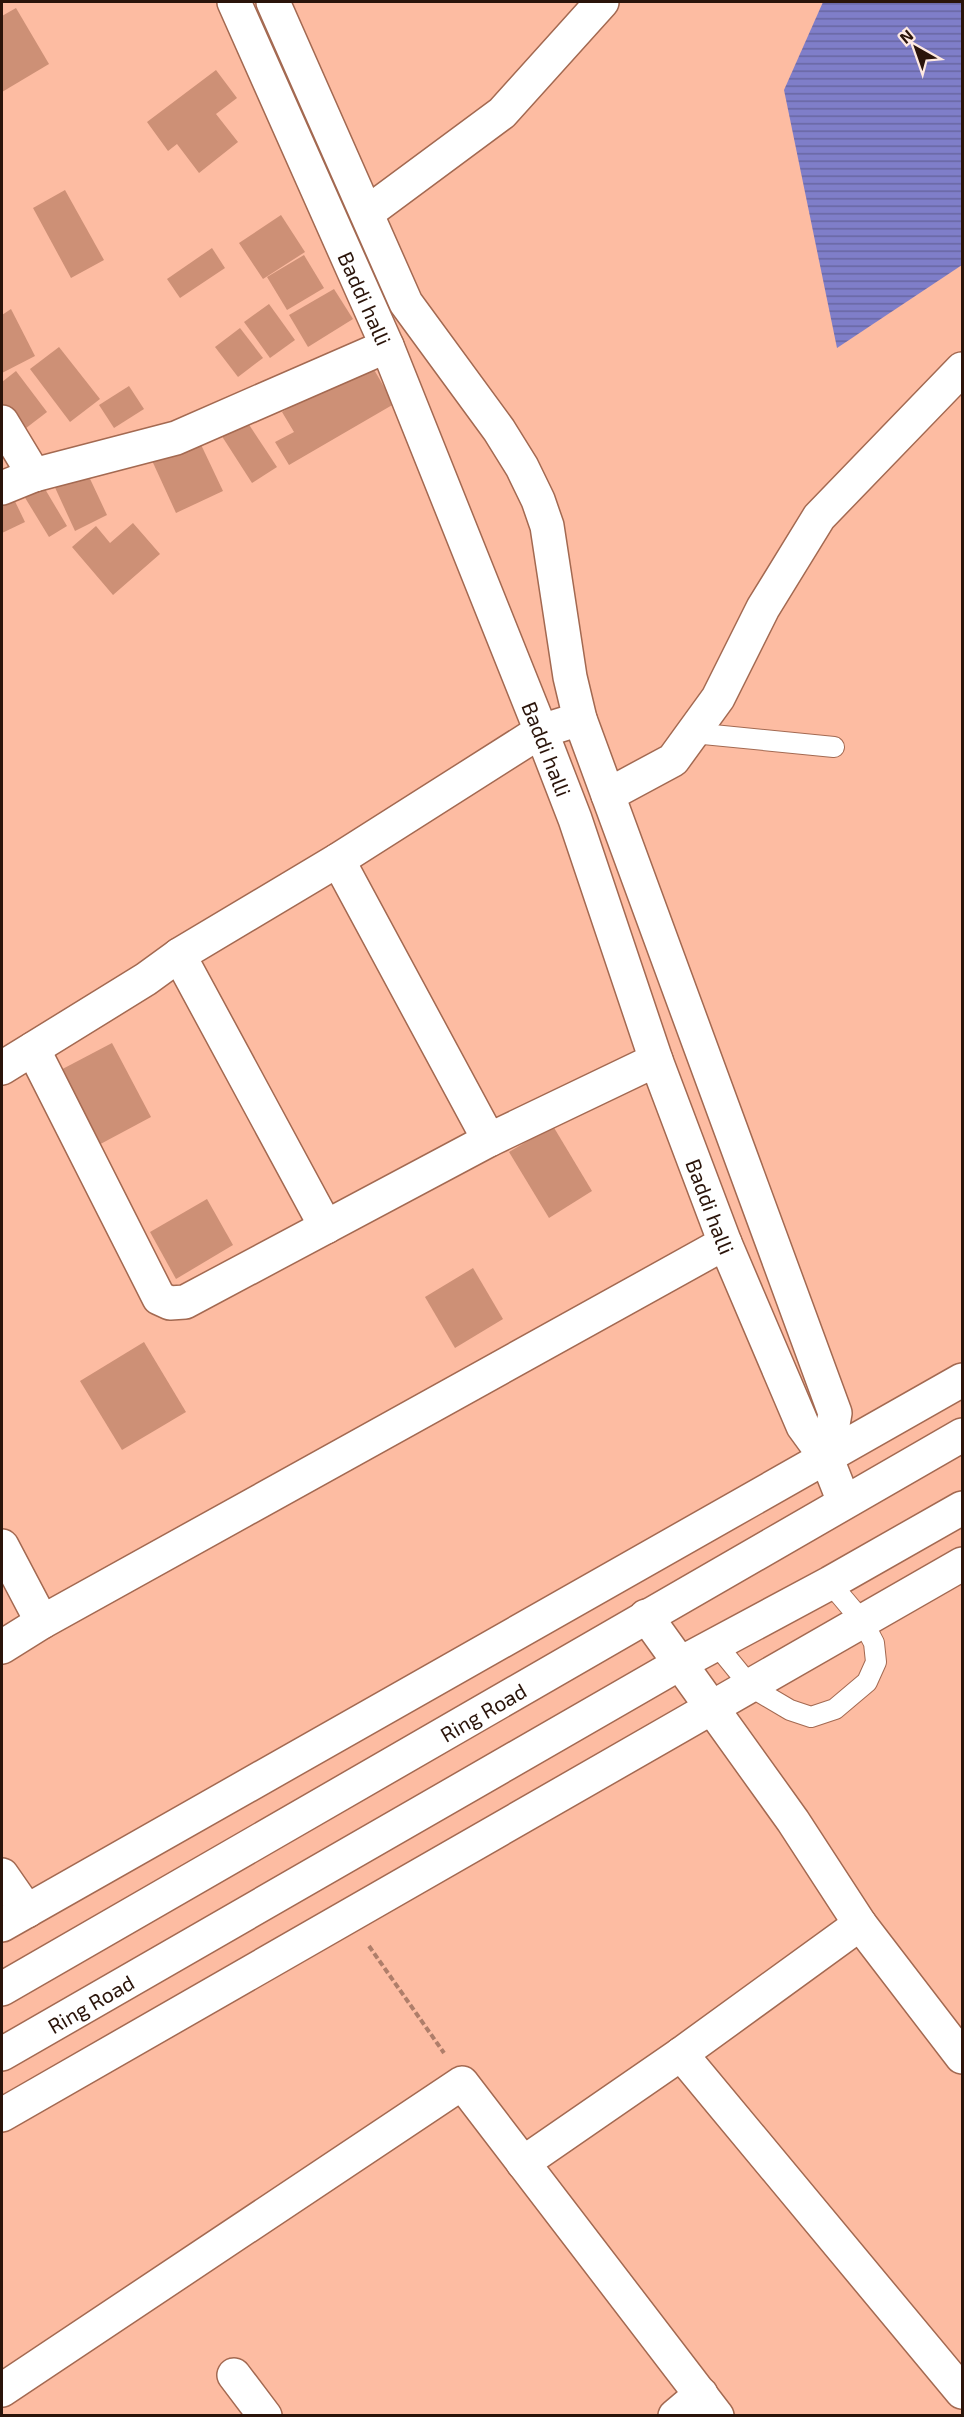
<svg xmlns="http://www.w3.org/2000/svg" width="964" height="2417" viewBox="0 0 964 2417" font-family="'Exo 2',sans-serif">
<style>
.water{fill:url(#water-rules)}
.building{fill:#cd9076}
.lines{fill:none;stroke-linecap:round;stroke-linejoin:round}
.service-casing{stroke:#a36951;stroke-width:22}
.minor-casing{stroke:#a36951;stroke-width:36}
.tertiary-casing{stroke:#a36951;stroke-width:36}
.trunk-casing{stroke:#a36951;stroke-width:36}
.path{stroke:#af7e6a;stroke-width:4;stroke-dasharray:6 3;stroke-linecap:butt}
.service{stroke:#fff;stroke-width:20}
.minor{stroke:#fff;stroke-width:33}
.tertiary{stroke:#fff;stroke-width:33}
.trunk{stroke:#fff;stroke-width:33}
.labels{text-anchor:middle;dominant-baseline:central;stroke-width:4.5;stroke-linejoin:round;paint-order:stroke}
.street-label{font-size:21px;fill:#2a140a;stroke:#fee9e1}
</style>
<defs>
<pattern id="water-rules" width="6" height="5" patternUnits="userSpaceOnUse" patternTransform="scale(1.5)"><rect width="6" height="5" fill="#7f7ec9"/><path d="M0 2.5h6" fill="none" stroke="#6866a1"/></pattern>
</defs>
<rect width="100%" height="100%" fill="#fdbca2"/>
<path class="water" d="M823,2H962V265L837,348L784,90Z"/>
<g class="building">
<path d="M16,8L49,64L2,92V16Z"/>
<path d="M216,70L237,98L216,114L238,142L199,173L177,144L168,151L147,122Z"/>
<path d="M65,190L104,260L71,278L33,208Z"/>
<path d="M281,215L305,252L263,279L239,243Z"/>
<path d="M212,248L225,268L180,298L167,279Z"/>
<path d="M304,255L324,288L287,310L267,277Z"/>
<path d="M334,289L353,319L308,347L289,315Z"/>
<path d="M269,304L295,340L270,358L244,322Z"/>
<path d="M11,309L35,356L2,373V315Z"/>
<path d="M240,328L263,358L238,377L215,347Z"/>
<path d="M59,347L100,399L70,422L30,369Z"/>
<path d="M369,361L394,404L289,465L275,442L294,432L282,412Z"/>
<path d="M16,371L47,412L17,435L2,414V382Z"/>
<path d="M129,386L144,409L114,428L99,405Z"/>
<path d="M240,411L277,467L252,483L216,427Z"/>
<path d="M195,432L223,491L176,513L149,454Z"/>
<path d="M84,466L107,515L75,531L52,481Z"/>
<path d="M42,484L67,526L49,537L24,496Z"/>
<path d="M9,489L25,522L2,533V492Z"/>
<path d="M133,523L160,554L113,595L72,547L96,526L110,543Z"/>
<path d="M112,1043L151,1117L93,1148L53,1074Z"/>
<path d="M553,1126L592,1191L549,1218L509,1152Z"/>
<path d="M207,1199L233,1245L176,1279L150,1232Z"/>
<path d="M473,1268L503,1319L455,1348L425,1297Z"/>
<path d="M144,1342L186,1412L122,1450L80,1381Z"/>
</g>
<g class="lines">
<g class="service-casing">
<g id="service">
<path d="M693,733L834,747"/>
<path d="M716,1644L751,1687L790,1710L811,1717L835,1709L867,1682L876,1662L874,1643L863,1622L830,1583"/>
</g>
</g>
<g class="minor-casing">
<g id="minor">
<path d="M367,213L502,113L602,2"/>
<path d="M2,422L34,475"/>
<path d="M2,488L34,475L176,438L387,346"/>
<path d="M608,795L673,760L718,698L763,608L819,517L962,369"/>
<path d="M338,860L489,1140"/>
<path d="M179,955L326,1227"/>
<path d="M33,1049L159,1298L170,1303L185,1302L489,1140L656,1060"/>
<path d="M2,1068L146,979L179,955L338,860L541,731L580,719"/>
<path d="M2,1546L42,1622"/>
<path d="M646,1616L793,1821L860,1924L962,2057"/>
<path d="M2,1647L42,1622L725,1243"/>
<path d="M2,1875L27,1911"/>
<path d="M681,2054L962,2392"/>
<path d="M523,2163L681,2054L860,1924"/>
<path d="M234,2375L265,2416"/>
<path d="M2,2390L462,2083L717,2416"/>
<path d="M675,2416L701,2394"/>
</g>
</g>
<g class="tertiary-casing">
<g id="tertiary">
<path id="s1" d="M234,2L387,346L541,731L575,819L656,1060L725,1243L803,1426L827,1459L844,1502"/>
<path d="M273,2L406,303L499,430L522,467L538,500L547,526L570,677L580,719L835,1413L827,1459"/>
<path d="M2,1925L962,1380"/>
<path d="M2,2115L962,1564"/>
</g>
</g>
<g class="trunk-casing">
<g id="trunk">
<path id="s2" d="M2,1989L962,1435"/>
<path id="s3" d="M2,2054L679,1664L830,1583L962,1508"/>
</g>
</g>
<path class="path" d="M369,1946L444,2053"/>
<use href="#service" class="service"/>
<use href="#minor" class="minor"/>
<use href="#tertiary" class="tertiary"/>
<use href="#trunk" class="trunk"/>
</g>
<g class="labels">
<g class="street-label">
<text stroke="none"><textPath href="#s1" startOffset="324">Baddi halli</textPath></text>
<text stroke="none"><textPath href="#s1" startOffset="810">Baddi halli</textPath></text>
<text stroke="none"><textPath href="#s1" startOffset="1296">Baddi halli</textPath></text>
<text stroke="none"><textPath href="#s2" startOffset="555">Ring Road</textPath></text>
<text stroke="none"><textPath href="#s3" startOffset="102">Ring Road</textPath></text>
</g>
</g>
<rect width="964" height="2417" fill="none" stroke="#2a140a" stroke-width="6"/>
<g transform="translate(916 48) rotate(320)" stroke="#fee9e1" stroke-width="4.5" paint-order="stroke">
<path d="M0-4.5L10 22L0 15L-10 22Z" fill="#2a140a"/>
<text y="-9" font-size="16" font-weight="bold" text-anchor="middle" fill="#2a140a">N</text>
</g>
</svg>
